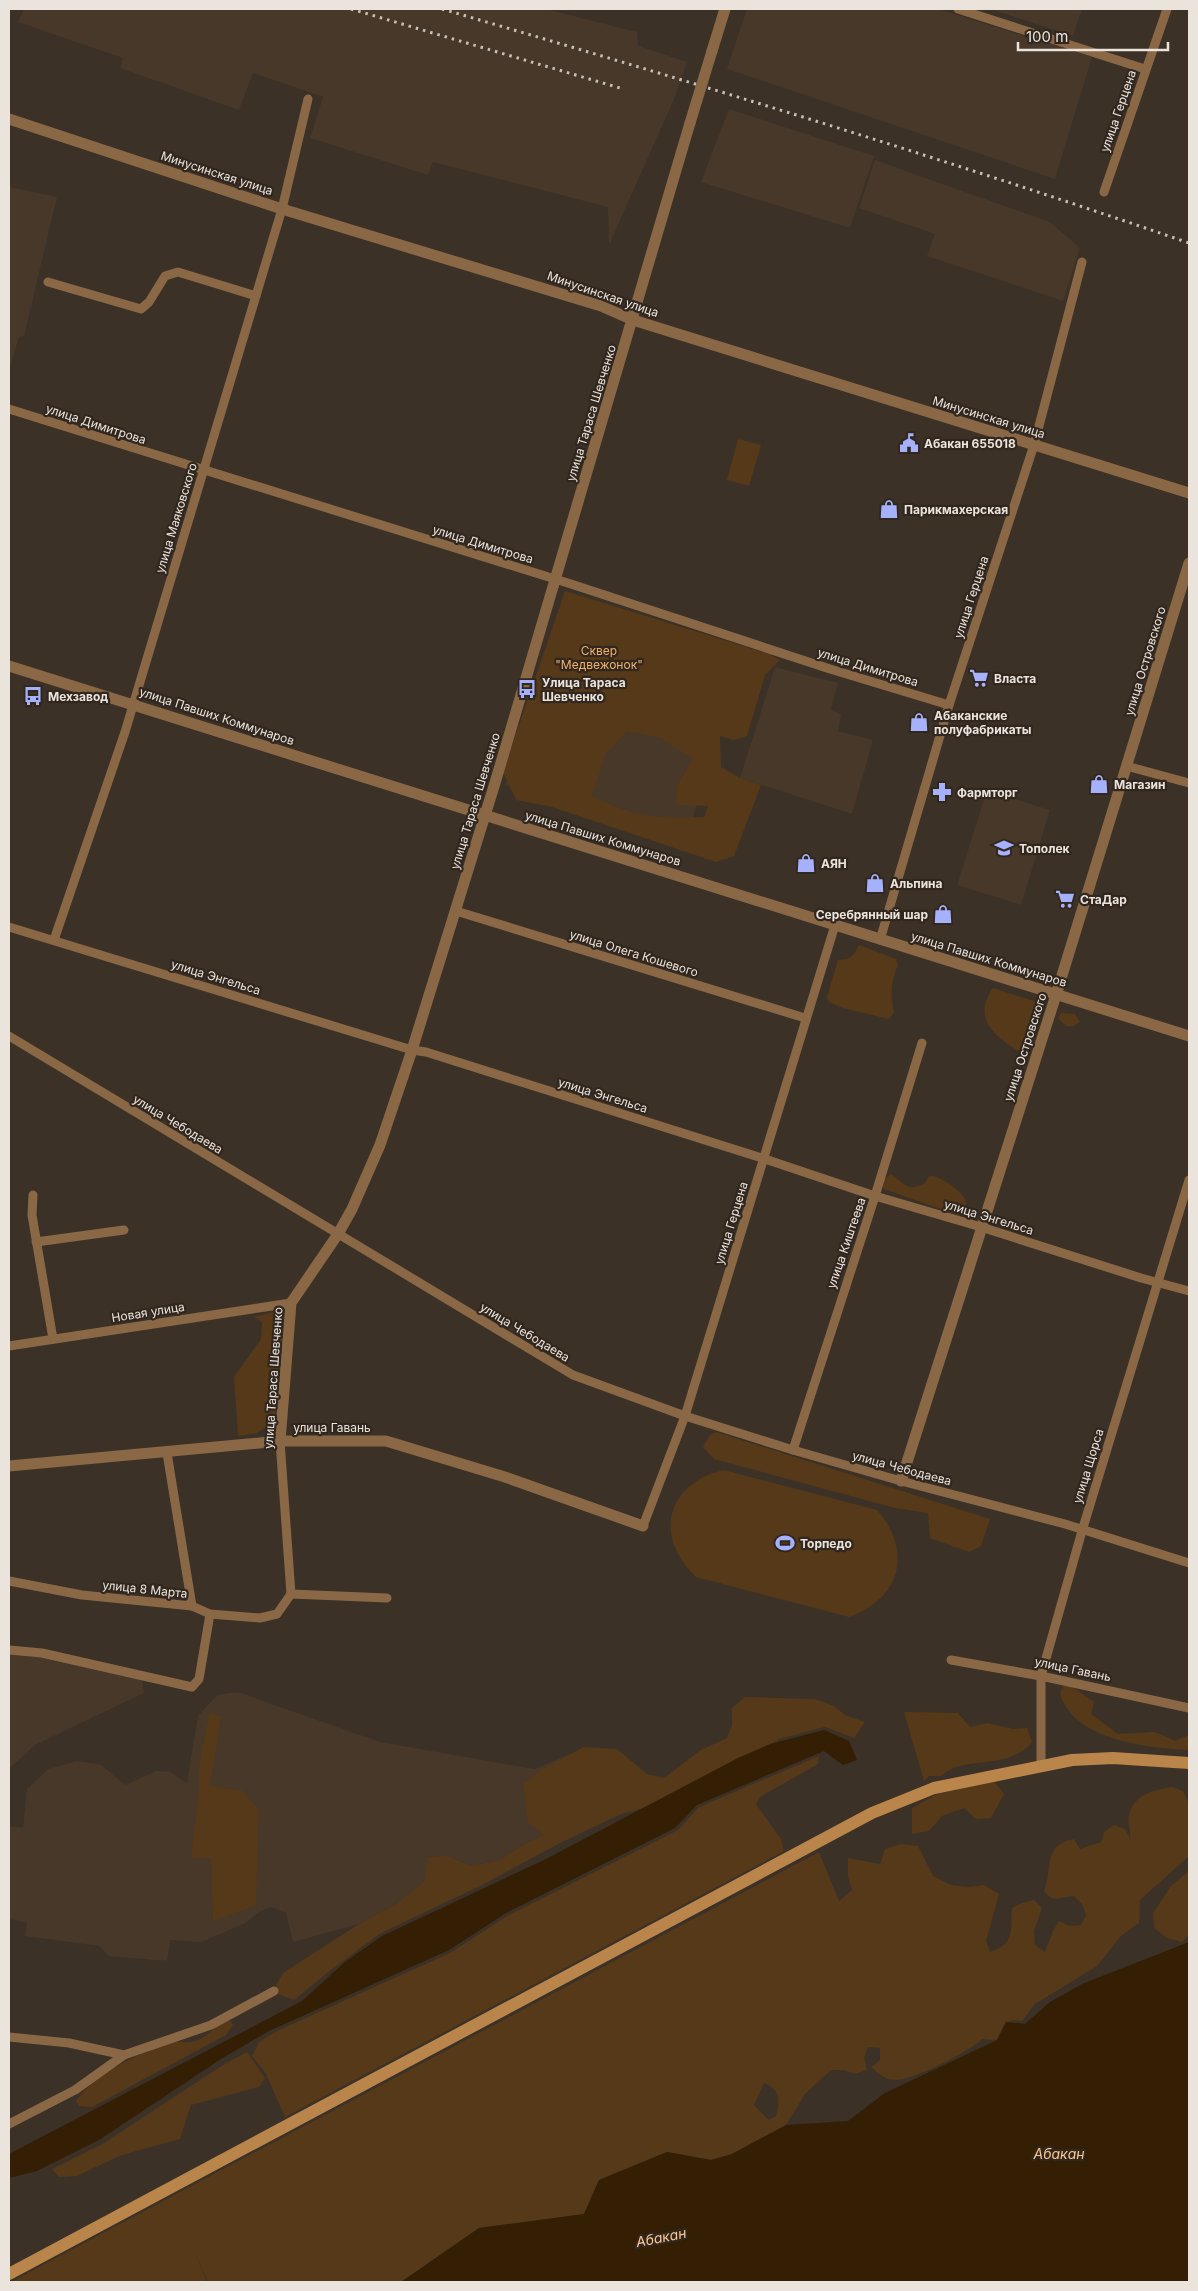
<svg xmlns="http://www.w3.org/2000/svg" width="1198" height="2291" viewBox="0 0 1198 2291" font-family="Inter,sans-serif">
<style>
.built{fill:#473829}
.green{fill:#563919;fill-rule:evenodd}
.water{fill:#341e04}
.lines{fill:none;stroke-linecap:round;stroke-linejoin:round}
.minor{stroke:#8a6845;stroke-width:9}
.tertiary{stroke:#8a6845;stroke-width:11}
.secondary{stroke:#ba854b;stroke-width:12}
.rail{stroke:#c8c1b9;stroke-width:3;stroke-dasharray:2.5 5;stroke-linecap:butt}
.tertiary-bridge{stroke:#8a6845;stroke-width:11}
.labels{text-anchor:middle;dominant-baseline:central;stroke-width:4.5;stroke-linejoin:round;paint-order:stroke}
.street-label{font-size:12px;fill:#eae4dd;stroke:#31271e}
.poi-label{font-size:12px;font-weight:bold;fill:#eae4dd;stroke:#31271e;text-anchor:start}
.park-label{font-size:12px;fill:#f2b16b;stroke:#31271e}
.water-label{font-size:14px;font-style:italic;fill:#fdc891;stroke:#31271e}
</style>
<rect width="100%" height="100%" fill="#3b3127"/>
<g class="built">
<path d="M24,9H546L637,32L638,45L642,47L687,62L675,97L609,245L608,207L433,162L428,175L310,138L323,97L253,73L239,110L120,68L123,58L18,22Z"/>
<path d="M747,9H938L1092,57L1055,179L727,69Z"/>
<path d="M990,9H1082L1073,36Z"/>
<path d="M729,109L874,156L850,228L701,182Z"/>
<path d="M875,160L1050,222L1080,248L1063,301L927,256L935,234L859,208Z"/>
<path d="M9,187L57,197L24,336L19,337L9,370Z"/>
<path d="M775,667L838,683L831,710L841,714L838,731L873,740L852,814L740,778Z"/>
<path d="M538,682L719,735L685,843L505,785Z"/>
<path d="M987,790L1050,810L1021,905L957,885Z"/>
<path d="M9,1654L37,1655L142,1679L144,1693L35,1745L9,1769Z"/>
<path d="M238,1692L380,1742L535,1769L577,1751L562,1827L524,1844L500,1860L471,1866L448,1856L424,1881L396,1904L359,1924L293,1942L286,1913L271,1907L259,1912L246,1923L201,1942L170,1940L167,1961L109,1956L99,1946L25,1936L27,1923L9,1919V1826L23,1828L27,1789L48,1769L77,1761L101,1765L125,1785L156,1771L170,1772L187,1783L198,1716L217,1695Z"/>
</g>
<g class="green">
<path d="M738,439L761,445L749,486L727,480Z"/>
<path d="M565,591L769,654L780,660L765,675L747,736L733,740L720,736L721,767L740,778L761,785L734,856L716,862L552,807L516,800L503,772ZM627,731L661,738L693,759L677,785L676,805L708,806L704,817C659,819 633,817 592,796L605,755Z"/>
<path d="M859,945L896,959L898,965C891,982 890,994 894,1012L889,1019L843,1008L829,1002L827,997L838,960C850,960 854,956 859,945Z"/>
<path d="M993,988L1037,1002L1022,1053C996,1038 971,1019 993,988Z"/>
<path d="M1061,1013L1075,1014L1080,1022L1074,1026H1066L1058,1018Z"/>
<path d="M891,1174C905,1183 906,1193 925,1183L929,1176C938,1174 965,1193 966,1202C967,1208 963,1212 960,1216L884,1189L881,1185L883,1180Z"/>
<path d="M274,1312L284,1315L275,1421L257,1433L238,1436L234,1377L261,1339L262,1322L254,1317Z"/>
<path d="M716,1432L990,1519L981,1546L969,1552L930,1538L928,1513L895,1508L714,1459L703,1447L710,1435Z"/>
<path d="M724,1470L877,1510C913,1551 901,1598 849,1617L696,1577C653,1537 666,1483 724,1470Z"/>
<path d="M1064,1684L1074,1688L1094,1702L1091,1714L1118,1734L1155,1732L1175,1741L1189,1735V1750C1147,1748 1074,1740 1060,1694Z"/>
<path d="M745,1697L815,1699L834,1706L845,1715L865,1722L854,1738L825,1727L779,1739L750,1758L668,1801L619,1815L558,1844L484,1884L381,1933L332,1969L294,2000L278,1994L276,1985L283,1973L359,1924L396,1904L424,1881L428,1857L448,1856L471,1866L500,1860L524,1844L544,1835L528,1822L523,1784L541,1770L584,1747L617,1749L647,1774L664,1778L701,1750L727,1738L732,1725V1708Z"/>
<path d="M904,1712L958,1713L970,1727L987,1723L1013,1729L1027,1728L1032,1742C1007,1772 963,1754 941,1776H929L924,1781Z"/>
<path d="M209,1714L221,1716L210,1786L244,1791L246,1797L259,1808L256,1905L213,1921L211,1858H191L199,1791V1768Z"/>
<path d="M819,1756L818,1764L760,1797L756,1804L781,1839L784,1851L285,2117L265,2072L252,2056L259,2042L279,2030L450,1953L507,1916L678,1830L699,1807Z"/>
<path d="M994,1781L1004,1794L991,1818L976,1819L964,1808L942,1816L929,1831L912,1834V1808L937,1794Z"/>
<path d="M1172,1787L1183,1791L1189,1804V1856L1140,1900L1139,1923L1121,1936L1097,1966L1035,2004L1022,2021C1004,2018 1004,2026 997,2040L982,2039C969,2052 912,2081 894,2080C884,2079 878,2073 871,2067L880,2060V2048L868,2047L864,2058L867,2070L855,2074L844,2070H831L805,2094L786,2125L732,2154L711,2160L667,2152L599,2180L584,2214L479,2228L401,2282H208L195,2253L207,2282H11L819,1852L839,1901L852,1890L848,1876V1858L880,1864L885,1849L901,1844L918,1846L933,1876L951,1885L968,1887L984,1885L999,1894L986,1941L990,1952C1016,1943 1010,1931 1012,1908L1022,1903L1034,1900L1042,1908L1034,1931L1035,1945L1045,1952L1053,1931L1059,1921L1070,1926L1081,1925L1086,1915L1082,1904L1074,1896L1053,1899L1044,1892C1053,1869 1042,1845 1074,1839L1080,1849L1101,1842L1104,1832L1114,1825L1125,1829L1130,1838C1131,1831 1127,1822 1129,1815C1134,1794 1154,1790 1172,1787ZM764,2083C781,2090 780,2100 776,2116L769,2120L754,2105Z"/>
<path d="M1189,1871V1935L1182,1942L1167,1938L1154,1928L1153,1913L1171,1886Z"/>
<path d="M229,2019L233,2025L226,2035L92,2107L79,2106L76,2101C97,2071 138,2054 172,2043C179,2040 183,2043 190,2042C204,2040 213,2031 221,2020Z"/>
<path d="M247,2052L265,2078L259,2087L191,2105L180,2139L119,2156L77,2176L59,2177L52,2169L104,2143L226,2063Z"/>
</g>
<g class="water">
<path d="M824,1730L849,1741L857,1760L843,1765L824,1751L697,1805L675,1828L506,1913L449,1950L269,2031L221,2059L99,2140L37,2171L9,2178V2154L302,2001L345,1962L382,1936L546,1859L738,1758L770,1744Z"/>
<path d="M1189,1942V2282H401L479,2228L584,2214L599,2180L667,2152L711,2160L732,2154L786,2125L848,2121L885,2093L997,2040L1006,2022L1025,2024L1050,2002L1082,1984Z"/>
</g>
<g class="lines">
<g class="minor">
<path d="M958,9L1145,69"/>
<path d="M1104,192L1167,9"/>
<path d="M48,282L141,309L149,302L165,276L178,272L256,296"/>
<path d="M9,409L571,584L830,669L949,705"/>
<path d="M1126,766L1189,783"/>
<path d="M456,911L805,1018"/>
<path d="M9,927L412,1050L426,1052L765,1159L875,1196L981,1227L1141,1278L1189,1291"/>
<path d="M54,940L125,732L282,209L308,99"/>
<path d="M880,940L949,705L1034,445L1082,262"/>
<path d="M9,1036L573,1375L685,1416L793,1450L901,1481L1065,1524L1189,1563"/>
<path d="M33,1195L32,1215L53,1339"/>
<path d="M36,1242L124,1230"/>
<path d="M9,1346L291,1303"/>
<path d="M280,1441L291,1594"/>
<path d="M793,1450L875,1196L922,1043"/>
<path d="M167,1453L192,1606"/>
<path d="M643,1526L685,1416L835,925"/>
<path d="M9,1581L82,1595L192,1606L210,1614L260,1618L277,1614L291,1594L387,1598"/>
<path d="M9,1650L42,1653L192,1687L199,1679L210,1614"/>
<path d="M951,1660L1041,1676L1189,1708"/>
<path d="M1041,1765V1676L1082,1531L1189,1180"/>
<path d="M9,2037L69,2043L124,2055"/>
<path d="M9,2124L75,2090L124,2055L211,2025L274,1991"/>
</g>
<g class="tertiary">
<path d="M712,51L725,9"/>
<path d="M9,119L282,209L601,306L633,320L1189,493"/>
<path d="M9,666L1189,1036"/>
<path d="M280,1441L291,1303L338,1234L352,1209L380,1145L412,1050L495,783L690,123"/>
<path d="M9,1466L280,1441H386L505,1477L643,1526"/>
<path d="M901,1481L1056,995L1189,563"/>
</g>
<path class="secondary" d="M9,2274L872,1813L934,1788L1072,1760L1113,1758L1189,1763"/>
<g class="rail">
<path d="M351,9L620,88"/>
<path d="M442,9C693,82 943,158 1189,243"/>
</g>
<path class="tertiary-bridge" d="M690,123L712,51"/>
</g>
<defs>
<g id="civic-bare" transform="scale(1.5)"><path d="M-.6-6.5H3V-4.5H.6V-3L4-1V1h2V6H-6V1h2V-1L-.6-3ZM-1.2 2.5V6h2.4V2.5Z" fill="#a6b1fc" stroke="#31271e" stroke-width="2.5" paint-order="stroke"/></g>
<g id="shop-bare" transform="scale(1.5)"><path d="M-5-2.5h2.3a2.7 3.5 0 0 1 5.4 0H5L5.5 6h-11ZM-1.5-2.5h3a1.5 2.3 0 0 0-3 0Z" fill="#a6b1fc" stroke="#31271e" stroke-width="2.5" paint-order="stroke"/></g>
<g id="supermarket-bare" transform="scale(1.5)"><path d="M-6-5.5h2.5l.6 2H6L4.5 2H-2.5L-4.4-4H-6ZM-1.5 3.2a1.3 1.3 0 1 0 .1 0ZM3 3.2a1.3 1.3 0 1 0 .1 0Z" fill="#a6b1fc" stroke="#31271e" stroke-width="2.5" paint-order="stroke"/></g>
<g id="bus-bare" transform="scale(1.5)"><path d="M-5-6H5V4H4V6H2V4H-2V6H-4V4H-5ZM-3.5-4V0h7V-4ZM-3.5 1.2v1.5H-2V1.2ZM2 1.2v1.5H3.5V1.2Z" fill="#a6b1fc" stroke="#31271e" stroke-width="2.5" paint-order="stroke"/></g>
<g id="pharmacy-bare" transform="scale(1.5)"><path d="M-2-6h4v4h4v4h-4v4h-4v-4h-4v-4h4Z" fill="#a6b1fc" stroke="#31271e" stroke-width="2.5" paint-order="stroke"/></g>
<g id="school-bare" transform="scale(1.5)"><path d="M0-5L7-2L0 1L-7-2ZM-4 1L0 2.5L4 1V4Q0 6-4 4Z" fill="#a6b1fc" stroke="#31271e" stroke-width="2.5" paint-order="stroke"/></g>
<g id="stadium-bare" transform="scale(1.5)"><path d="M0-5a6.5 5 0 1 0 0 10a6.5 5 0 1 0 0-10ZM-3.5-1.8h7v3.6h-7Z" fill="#a6b1fc" stroke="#31271e" stroke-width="2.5" paint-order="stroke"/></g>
</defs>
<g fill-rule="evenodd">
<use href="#civic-bare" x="909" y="443"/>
<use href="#shop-bare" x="889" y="509"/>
<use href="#supermarket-bare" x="979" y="678"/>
<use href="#bus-bare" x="527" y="689"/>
<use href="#bus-bare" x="33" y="696"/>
<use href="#shop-bare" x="919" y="722"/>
<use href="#shop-bare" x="1099" y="784"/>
<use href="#pharmacy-bare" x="942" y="792"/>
<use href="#school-bare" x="1004" y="848"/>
<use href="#shop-bare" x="806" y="863"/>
<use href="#shop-bare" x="875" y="883"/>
<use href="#supermarket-bare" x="1065" y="899"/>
<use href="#shop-bare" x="943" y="914"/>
<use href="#stadium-bare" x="785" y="1543"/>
</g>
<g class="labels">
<g class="street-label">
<text transform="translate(1118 111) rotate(-71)">улица Герцена</text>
<text transform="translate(217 173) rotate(18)">Минусинская улица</text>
<text transform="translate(603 294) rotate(19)">Минусинская улица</text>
<text transform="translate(591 413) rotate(-73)">улица Тараса Шевченко</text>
<text transform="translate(989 417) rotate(17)">Минусинская улица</text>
<text transform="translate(96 424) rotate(18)">улица Димитрова</text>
<text transform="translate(176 518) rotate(-73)">улица Маяковского</text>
<text transform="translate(483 544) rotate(17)">улица Димитрова</text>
<text transform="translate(971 597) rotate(-72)">улица Герцена</text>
<text transform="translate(1145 661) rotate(-73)">улица Островского</text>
<text transform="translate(868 667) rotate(17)">улица Димитрова</text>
<text transform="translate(217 716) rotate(18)">улица Павших Коммунаров</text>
<text transform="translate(475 801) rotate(-73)">улица Тараса Шевченко</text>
<text transform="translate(603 838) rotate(17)">улица Павших Коммунаров</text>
<text transform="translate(634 953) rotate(17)">улица Олега Кошевого</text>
<text transform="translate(989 959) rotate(17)">улица Павших Коммунаров</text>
<text transform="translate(216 977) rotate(17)">улица Энгельса</text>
<text transform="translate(1025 1047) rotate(-72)">улица Островского</text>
<text transform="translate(603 1095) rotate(17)">улица Энгельса</text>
<text transform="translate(178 1124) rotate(31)">улица Чебодаева</text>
<text transform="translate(989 1217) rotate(17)">улица Энгельса</text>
<text transform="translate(731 1223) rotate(-73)">улица Герцена</text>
<text transform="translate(846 1243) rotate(-71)">улица Киштеева</text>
<text transform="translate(148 1312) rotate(-9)">Новая улица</text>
<text transform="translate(525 1332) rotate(31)">улица Чебодаева</text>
<text transform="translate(273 1378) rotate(-86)">улица Тараса Шевченко</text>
<text x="332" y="1427">улица Гавань</text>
<text transform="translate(1088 1466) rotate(-73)">улица Щорса</text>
<text transform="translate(902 1468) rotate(15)">улица Чебодаева</text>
<text transform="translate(145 1589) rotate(6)">улица 8 Марта</text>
<text transform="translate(1073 1669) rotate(12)">улица Гавань</text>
</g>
<g class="poi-label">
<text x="924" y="443">Абакан 655018</text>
<text x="904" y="509">Парикмахерская</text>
<text x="994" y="678">Власта</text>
<text x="542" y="682">Улица Тараса<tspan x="542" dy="14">Шевченко</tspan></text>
<text x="48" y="696">Мехзавод</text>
<text x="934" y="715">Абаканские<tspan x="934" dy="14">полуфабрикаты</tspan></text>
<text x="1114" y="784">Магазин</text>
<text x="957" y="792">Фармторг</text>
<text x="1019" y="848">Тополек</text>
<text x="821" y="863">АЯН</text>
<text x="890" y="883">Альпина</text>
<text x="1080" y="899">СтаДар</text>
<text x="928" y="914" text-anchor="end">Серебрянный шар</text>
<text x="800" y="1543">Торпедо</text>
</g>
<g class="park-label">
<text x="599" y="650">Сквер<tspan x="599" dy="14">"Медвежонок"</tspan></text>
</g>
<g class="water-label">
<text x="1059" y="2153">Абакан</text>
<text transform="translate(661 2237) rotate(-11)">Абакан</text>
</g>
</g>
<rect width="1198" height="2291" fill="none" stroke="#eae4dd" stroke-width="20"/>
<path d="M1018 42v8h150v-8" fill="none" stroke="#eae4dd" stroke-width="2.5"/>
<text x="1026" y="42" font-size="15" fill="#eae4dd" stroke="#31271e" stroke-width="4" paint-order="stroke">100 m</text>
</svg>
